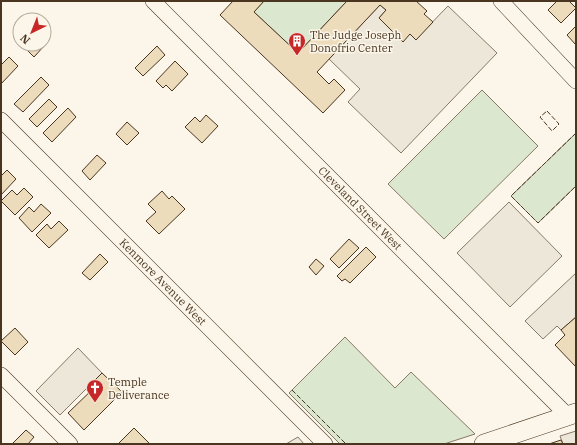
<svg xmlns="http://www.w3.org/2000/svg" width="577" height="445" viewBox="0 0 577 445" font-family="'IBM Plex Serif',serif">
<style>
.green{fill:#dce7d0;stroke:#887966}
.parking{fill:#ede7d9;stroke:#887966}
.building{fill:#ecdcbc;stroke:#4a3520}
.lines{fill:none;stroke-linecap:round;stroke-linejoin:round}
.minor-casing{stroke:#4a3520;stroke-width:16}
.major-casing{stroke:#4a3520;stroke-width:20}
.minor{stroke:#fbf6e9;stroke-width:15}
.major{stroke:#fbf6e9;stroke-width:19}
.fence{stroke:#4a3520;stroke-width:1;stroke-dasharray:5 2;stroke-linecap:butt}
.labels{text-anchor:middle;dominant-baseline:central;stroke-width:3;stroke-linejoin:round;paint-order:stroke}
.poi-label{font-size:11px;fill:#4a3520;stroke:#fbf6e9;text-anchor:start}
.street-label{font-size:11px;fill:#4a3520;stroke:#fbf6e9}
</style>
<rect width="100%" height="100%" fill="#fbf6e9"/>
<g class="green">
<path d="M264,1H347L298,53L254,12Z"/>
<path d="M482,90L538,146L444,239L388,184Z"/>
<path d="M576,133V186L538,223L511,196Z"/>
<path d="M345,337L395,388L411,372L475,434L444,444H340L289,393Z"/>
</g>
<g class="parking">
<path d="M380,5L386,10L379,18L403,41L410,34L416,39L448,6L497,53L401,153L348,102L360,89L329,59Z"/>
<path d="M509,202L562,256L510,307L457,253Z"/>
<path d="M576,273V317L561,330L557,326L543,339L525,321Z"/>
<path d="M78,348L102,373L60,415L36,391Z"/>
<path d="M576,431V444H563L560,436Z"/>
<path d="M298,437L304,444H286Z"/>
</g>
<g class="building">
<path d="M233,1H264L254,12L298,53L347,1H416L427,11L424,14L433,22L416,40L410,34L403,42L379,18L386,10L380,5L317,72L329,84L334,79L345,90L323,113L220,15Z"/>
<path d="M557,1H569L576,8L561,23L548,10Z"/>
<path d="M576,26V45L567,35Z"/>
<path d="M25,44H43L44,46L34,57L23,46Z"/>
<path d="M157,46L165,55L143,76L135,68Z"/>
<path d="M9,57L18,66L1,84V65Z"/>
<path d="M175,61L188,74L172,91L166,85L163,88L156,81Z"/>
<path d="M41,77L49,85L23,112L14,104Z"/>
<path d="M49,99L57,107L37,127L29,119Z"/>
<path d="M68,108L76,117L52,142L43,133Z"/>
<path d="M206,115L218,126L202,143L185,127L195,117L200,122Z"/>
<path d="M127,122L139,133L127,145L116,134Z"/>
<path d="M97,155L106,163L90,180L82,171Z"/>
<path d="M7,170L16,179L1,195V176Z"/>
<path d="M24,188L33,197L15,215L1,201L12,190L17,195Z"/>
<path d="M162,191L169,199L172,196L185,209L159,234L146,221L156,212L148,204Z"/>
<path d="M41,204L51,213L32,232L19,218L29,207L34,212Z"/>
<path d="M59,221L68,230L49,248L36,235L47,224L51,229Z"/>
<path d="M349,239L359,248L339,268L330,259Z"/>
<path d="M366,247L376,257L350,283L345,279L342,281L337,276Z"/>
<path d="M100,254L108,262L90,280L82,273Z"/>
<path d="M316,259L324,266L316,275L309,267Z"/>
<path d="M576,317V367L555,345L565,335L561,330Z"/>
<path d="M15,328L28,342L15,355L1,341Z"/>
<path d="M102,373L122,392L84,430L68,413L98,384L94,381Z"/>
<path d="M134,428L150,444H118Z"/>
<path d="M26,430L34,437L28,444H12Z"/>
<path d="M561,440L563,444H549Z"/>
</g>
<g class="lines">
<g class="minor-casing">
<g id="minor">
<path id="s1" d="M153,1L568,416"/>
<path d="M501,1L576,81"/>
<path id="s2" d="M1,120L325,444"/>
<path d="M1,375L70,444"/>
</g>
</g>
<g class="major-casing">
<path id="major" d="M484,444L576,413"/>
</g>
<use href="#minor" class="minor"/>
<use href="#major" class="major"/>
<g class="fence">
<path d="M547,111L559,124L552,131L540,117Z"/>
<path d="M576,133L511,196L538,223L576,186"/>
<path d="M292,390L346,444"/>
</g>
</g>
<defs>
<g id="building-pin" transform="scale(0.9)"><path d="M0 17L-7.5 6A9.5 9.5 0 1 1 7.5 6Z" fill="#c62828" stroke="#fbf6e9"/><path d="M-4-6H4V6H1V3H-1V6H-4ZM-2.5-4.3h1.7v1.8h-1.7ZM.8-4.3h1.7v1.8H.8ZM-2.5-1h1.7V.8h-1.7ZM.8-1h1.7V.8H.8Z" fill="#fff"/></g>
<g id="church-pin" transform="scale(0.9)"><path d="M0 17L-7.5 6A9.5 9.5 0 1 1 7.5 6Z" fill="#c62828" stroke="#fbf6e9"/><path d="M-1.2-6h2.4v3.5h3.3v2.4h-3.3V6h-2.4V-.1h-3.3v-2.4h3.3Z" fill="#fff"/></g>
</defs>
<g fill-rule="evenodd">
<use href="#building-pin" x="297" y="41"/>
<use href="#church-pin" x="95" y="388"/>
</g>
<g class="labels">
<g class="poi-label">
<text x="310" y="35">The Judge Joseph<tspan x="310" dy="13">Donofrio Center</tspan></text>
<text x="108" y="382">Temple<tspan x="108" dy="13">Deliverance</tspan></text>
</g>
<g class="street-label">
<text stroke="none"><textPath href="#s1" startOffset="293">Cleveland Street West</textPath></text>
<text stroke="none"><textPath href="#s2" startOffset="229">Kenmore Avenue West</textPath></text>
</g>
</g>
<rect width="577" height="445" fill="none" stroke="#4a3520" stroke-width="4"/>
<g transform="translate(32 32) rotate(223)"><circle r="19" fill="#fbf6e9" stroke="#b4a999"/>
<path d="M0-3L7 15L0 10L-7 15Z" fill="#c62828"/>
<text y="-6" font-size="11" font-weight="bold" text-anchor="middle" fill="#4a3520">N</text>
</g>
</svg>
